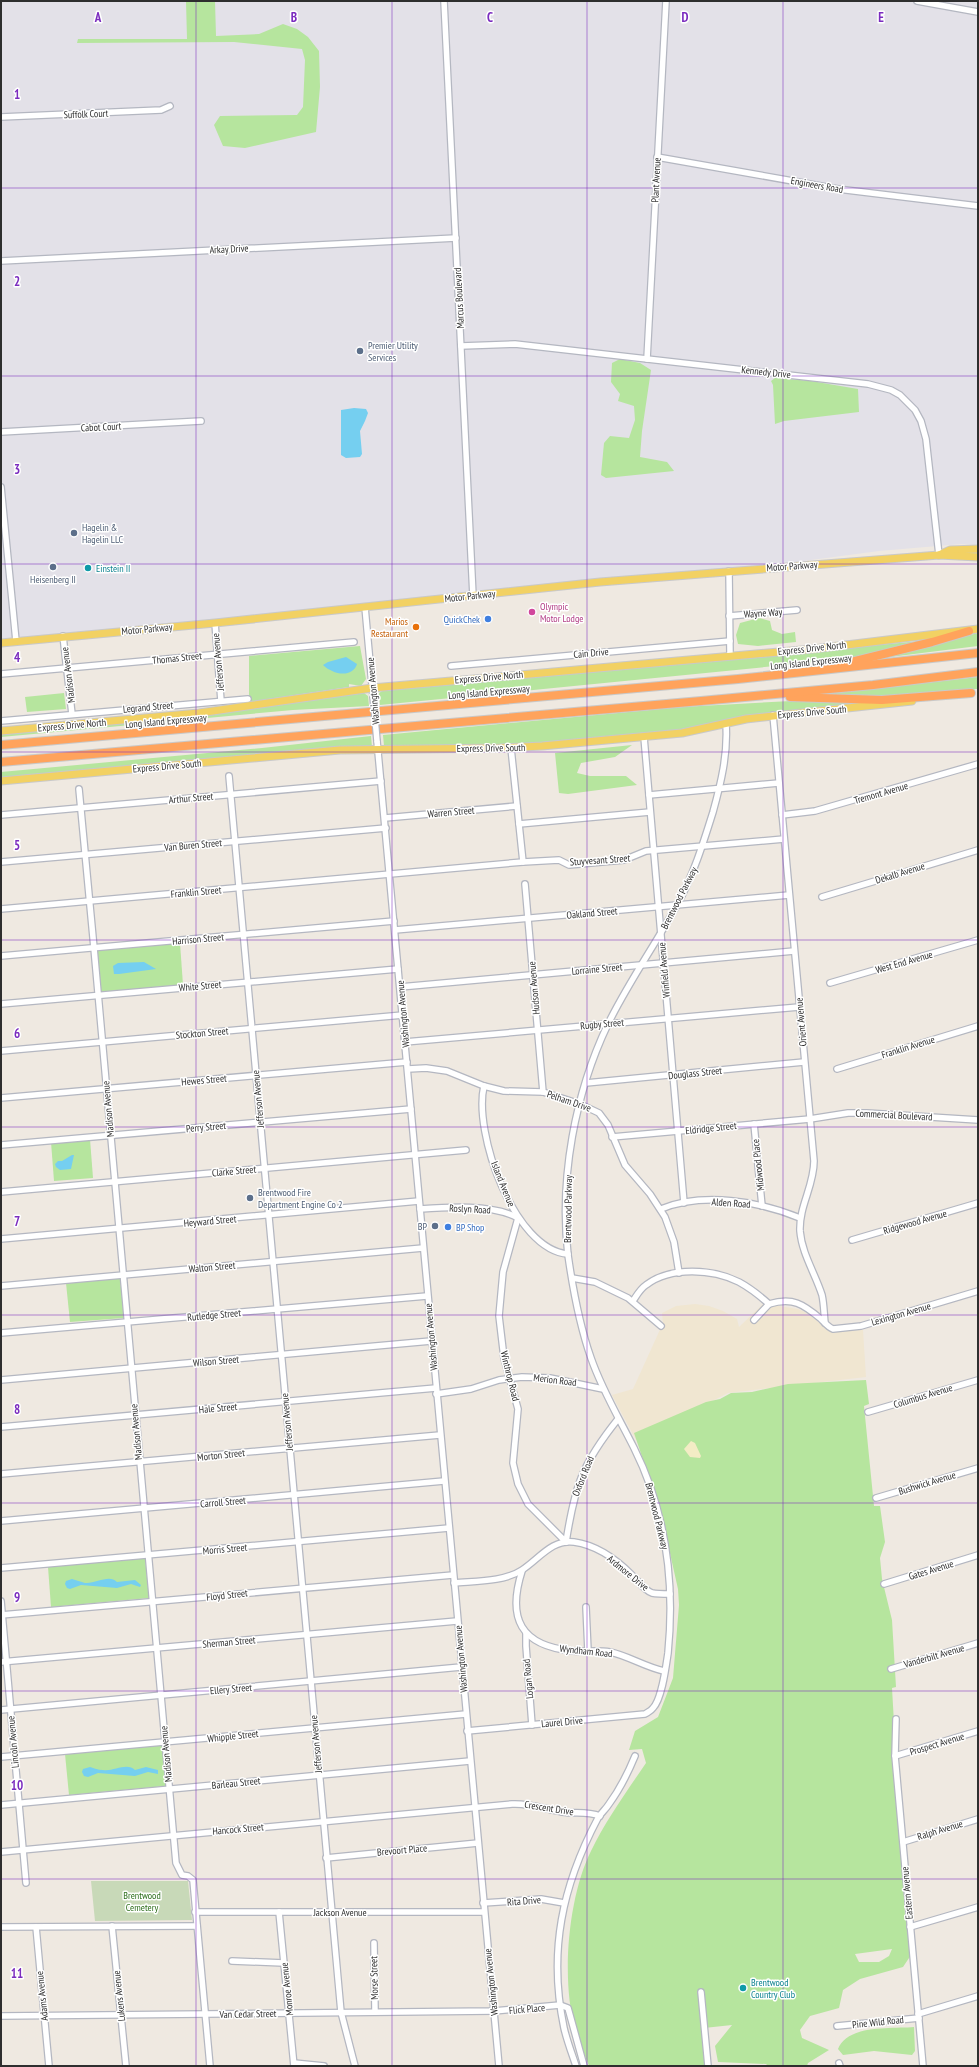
<svg xmlns="http://www.w3.org/2000/svg" width="979" height="2067" viewBox="0 0 979 2067" font-family="'PT Sans Narrow',sans-serif">
<style>
.industrial{fill:#e3e1e8}
.education{fill:#f0e6d1}
.green{fill:#b6e59e;fill-rule:evenodd}
.sand{fill:#f3ecc5}
.cemetery{fill:#c8d9b8}
.water{fill:#75cff0}
.lines{fill:none;stroke-linecap:round;stroke-linejoin:round}
.minor-casing{stroke:#b4b7c1;stroke-width:8}
.major-casing{stroke:#c9c9c9;stroke-width:9}
.highway-casing{stroke:#c9c9c9;stroke-width:10}
.minor{stroke:#fff;stroke-width:5.5}
.major{stroke:#f2d163;stroke-width:7}
.highway{stroke:#ffa35c;stroke-width:8}
.minor-bridge-casing{stroke:#b4b7c1;stroke-width:8;stroke-linecap:butt}
.minor-bridge{stroke:#fff;stroke-width:5.5}
.grid{fill:none;stroke:#7b2cbf;stroke-width:1;stroke-opacity:0.55}
.service-dot{fill:#5c6f8a;stroke:#fff;stroke-width:1.5}
.culture-dot{fill:#0f9aa8;stroke:#fff;stroke-width:1.5}
.hotel-dot{fill:#d1479c;stroke:#fff;stroke-width:1.5}
.shop-dot{fill:#3f7fe0;stroke:#fff;stroke-width:1.5}
.food-dot{fill:#e8710a;stroke:#fff;stroke-width:1.5}
.labels{text-anchor:middle;dominant-baseline:central;stroke-width:3;stroke-linejoin:round;paint-order:stroke}
.street-label{font-size:10px;fill:#2e2e2e;stroke:#fff}
.service-label{font-size:10px;fill:#4e5e75;stroke:#fff;text-anchor:start}
.culture-label{font-size:10px;fill:#0d838f;stroke:#fff;text-anchor:start}
.hotel-label{font-size:10px;fill:#b23c85;stroke:#fff;text-anchor:start}
.shop-label{font-size:10px;fill:#366cbe;stroke:#fff;text-anchor:end}
.food-label{font-size:10px;fill:#c56008;stroke:#fff;text-anchor:end}
.park-label{font-size:10px;fill:#2c6e1b;stroke:#fff}
.grid-label{font-size:13px;text-anchor:middle;font-weight:bold;fill:#7b2cbf;stroke:#fff;stroke-width:3;stroke-linejoin:round;paint-order:stroke}
</style>
<rect width="100%" height="100%" fill="#efe9e1"/>
<path class="industrial" d="M1,1H978V545L961,544L879,551L729,571L1,644Z"/>
<path class="education" d="M764,1303L771,1307L773,1305L798,1309L805,1312L832,1332L863,1330L866,1377L728,1393L636,1440L612,1395L633,1389L663,1323L662,1313L676,1306L695,1304L709,1306L723,1311L737,1319L739,1327Z"/>
<g class="green">
<path d="M186,1H215L216,36L259,34L283,24L297,29L308,37L319,51L320,87L316,132L245,148L223,146L214,125L220,116L297,115L303,107L305,60L302,49L234,42L77,43L78,39H187Z"/>
<path d="M620,359L640,363L651,370L642,431L640,457L667,462L674,471L606,478L601,475L604,443L610,436L629,438L635,420L634,406L618,401L620,394L611,382L612,363Z"/>
<path d="M775,378L811,381L858,389L859,412L784,421L775,424L773,385L771,381Z"/>
<path d="M759,618L770,621L772,630L782,634L795,632L796,642L758,646L738,644L736,635L740,623Z"/>
<path d="M978,633V646L874,659Z"/>
<path d="M921,641V642L847,659L380,705L379,693L382,691Z"/>
<path d="M360,646L366,679L361,686L349,684V687L249,702V656Z"/>
<path d="M978,677V689H976L895,698L825,694Z"/>
<path d="M64,693L66,709L27,712L25,697Z"/>
<path d="M364,693L368,696L369,706L293,710L1,737V735L180,718Z"/>
<path d="M791,701L863,703L706,727L518,746H384L383,735L682,707Z"/>
<path d="M371,736L372,747L1,779V772L262,748Z"/>
<path d="M632,745L615,757L581,763L577,773L590,776H626L637,785L568,794L559,793L555,753Z"/>
<path d="M180,943L183,985L100,992L97,950Z"/>
<path d="M90,1139L93,1178L54,1181L51,1142Z"/>
<path d="M120,1278L124,1318L70,1322L66,1283Z"/>
<path d="M866,1380L869,1404L864,1406L874,1506H880L885,1542L880,1558L882,1579L892,1620L896,1687L892,1688L905,1915L906,1912L911,1955L903,1967L860,1979L843,1990L839,2008L810,2016L800,2030L802,2038L829,2050L808,2063L807,2066H768L766,2064L718,2062L715,2046L732,2025L704,2028L708,2066H589C584,2054 579,2041 575,2029C561,1979 568,1897 591,1851C606,1820 627,1791 646,1763L642,1749L629,1750L635,1731L658,1717L673,1678L679,1605L678,1589L661,1513L634,1433L706,1402L720,1399L731,1393L752,1392L788,1384ZM892,1949L889,1956L879,1962H859L855,1954Z"/>
<path d="M145,1558L149,1598L51,1607L48,1567Z"/>
<path d="M163,1745L166,1786L69,1795L65,1754Z"/>
<path d="M914,2027L915,2051L912,2055L874,2051L843,2055L838,2049C848,2024 892,2029 914,2027Z"/>
</g>
<path class="sand" d="M691,1441L695,1443L701,1456L700,1458L690,1457L684,1449Z"/>
<path class="cemetery" d="M91,1881H188L192,1920L95,1921Z"/>
<g class="water">
<path d="M354,408L366,409L368,413L365,421L360,431L362,454L360,457L346,458L341,455V410Z"/>
<path d="M346,657L357,664C352,679 332,674 323,665L328,662Z"/>
<path d="M144,962L156,969L119,974H114L113,966L118,963Z"/>
<path d="M72,1155H74L71,1169L60,1170L56,1167L55,1164L58,1161H62Z"/>
<path d="M72,1579C76,1580 81,1582 85,1583C96,1584 109,1574 117,1582L135,1580L141,1585L140,1587L131,1584L117,1588L81,1585L70,1589L67,1588L65,1584L66,1581Z"/>
<path d="M90,1767C94,1768 98,1770 103,1770C113,1772 127,1762 135,1770L146,1767L158,1770V1774L148,1772L135,1776L98,1773L88,1777L84,1776L82,1772L83,1769Z"/>
</g>
<g class="lines">
<g class="minor-casing">
<g id="minor">
<path d="M444,1L473,596"/>
<path d="M917,1L978,12"/>
<path d="M1,117L161,110L170,106"/>
<path d="M657,157L838,189L978,206"/>
<path d="M1,261L456,238"/>
<path d="M461,346L515,344L868,384L891,390L900,395L915,410L921,421L926,439L939,555"/>
<path d="M647,359L666,1"/>
<path d="M1,432L201,421"/>
<path d="M1,487L16,641"/>
<path d="M729,571L730,655"/>
<path d="M365,607L373,696"/>
<path d="M729,616L797,610"/>
<path d="M215,623L221,701"/>
<path d="M63,636L72,714"/>
<path d="M451,666L730,641"/>
<path d="M1,674L354,642"/>
<path d="M773,715L814,1161C814,1186 799,1206 800,1231C802,1254 815,1273 822,1295C824,1304 824,1314 825,1323"/>
<path d="M1,721L248,699"/>
<path d="M644,737L684,1203"/>
<path d="M377,741L499,2066"/>
<path d="M511,748L523,862"/>
<path d="M229,776L341,2012L355,2066"/>
<path d="M79,789L94,948L176,1863L182,1875L188,1876L193,1880L210,2066"/>
<path d="M649,795L779,783"/>
<path d="M1,815L381,781"/>
<path d="M782,815L815,811L978,764"/>
<path d="M385,818L517,806"/>
<path d="M519,824L650,812"/>
<path d="M1,862L386,828"/>
<path d="M525,884L543,1092"/>
<path d="M822,897L978,850"/>
<path d="M1,909L523,862L559,860L569,865L624,860L646,851L784,839"/>
<path d="M395,930L789,895"/>
<path d="M1,956L394,921"/>
<path d="M830,983L978,940"/>
<path d="M400,987L794,951"/>
<path d="M1,1004L398,969"/>
<path d="M405,1042L799,1007"/>
<path d="M1,1051L403,1015"/>
<path d="M408,1069L426,1068L447,1071L484,1086L504,1091L543,1092L580,1104L599,1113L608,1125L625,1165L650,1194L665,1217L674,1242L679,1273"/>
<path d="M837,1069L978,1026"/>
<path d="M586,1083L804,1062"/>
<path d="M484,1086C473,1132 514,1250 568,1254"/>
<path d="M1,1098L407,1062"/>
<path d="M754,1124L762,1206"/>
<path d="M612,1137L810,1119L848,1113H867L978,1120"/>
<path d="M1,1145L411,1109"/>
<path d="M1,1192L466,1150"/>
<path d="M420,1209C448,1207 493,1204 518,1218L503,1272L499,1316L504,1358L518,1409L513,1463L518,1484L528,1504L566,1542"/>
<path d="M661,1209C703,1192 759,1201 800,1218"/>
<path d="M1,1239L419,1201"/>
<path d="M852,1240L978,1203"/>
<path d="M572,1278L595,1282L628,1298L661,1326"/>
<path d="M1,1286L423,1248"/>
<path d="M633,1301C637,1295 640,1289 646,1285C671,1266 713,1269 739,1282C750,1288 759,1295 769,1304C793,1297 803,1304 821,1319C825,1323 828,1327 833,1329L861,1326L978,1291"/>
<path d="M754,1320L769,1304"/>
<path d="M1,1333L427,1296"/>
<path d="M1,1380L431,1341"/>
<path d="M436,1394L471,1389L499,1380L522,1377L550,1378L603,1389"/>
<path d="M868,1412L978,1380"/>
<path d="M1,1427L436,1388"/>
<path d="M1,1474L440,1435"/>
<path d="M876,1498L978,1468"/>
<path d="M1,1521L444,1481"/>
<path d="M566,1542C575,1485 582,1464 618,1419"/>
<path d="M1,1568L449,1528"/>
<path d="M522,1571C507,1618 520,1646 573,1651C585,1652 597,1650 610,1652C629,1656 645,1667 664,1671"/>
<path d="M454,1583C475,1581 504,1582 522,1570C539,1559 552,1539 574,1542C596,1545 617,1560 632,1575C638,1581 644,1590 652,1593C657,1594 665,1594 670,1594"/>
<path d="M884,1584L978,1555"/>
<path d="M1,1601L26,1883"/>
<path d="M586,1607L588,1651"/>
<path d="M1,1615L453,1575"/>
<path d="M526,1633V1646L532,1725"/>
<path d="M1,1662L457,1621"/>
<path d="M891,1669L978,1643"/>
<path d="M1,1710L461,1667"/>
<path d="M896,1719L895,1756L923,2066"/>
<path d="M467,1731L645,1714C648,1712 651,1711 653,1708C662,1699 666,1666 668,1653C675,1582 666,1512 634,1448C619,1418 602,1390 591,1358C579,1324 573,1290 568,1255C559,1179 575,1093 608,1024C628,983 655,945 677,905C693,876 703,844 713,812C721,783 728,754 726,724"/>
<path d="M895,1756L978,1731"/>
<path d="M1,1757L466,1714"/>
<path d="M1,1805L470,1761"/>
<path d="M903,1842L978,1819"/>
<path d="M1,1852L512,1804C530,1803 545,1809 562,1812C575,1814 587,1811 600,1816"/>
<path d="M326,1858L478,1843"/>
<path d="M483,1903L541,1899L564,1903"/>
<path d="M195,1912H484"/>
<path d="M279,1912L294,2066"/>
<path d="M112,1926L126,2066"/>
<path d="M1,1927L197,1926"/>
<path d="M36,1927L49,2066"/>
<path d="M910,1927L978,1907"/>
<path d="M374,1943L375,2012"/>
<path d="M232,1961L284,1963"/>
<path d="M701,1992L708,2066"/>
<path d="M918,2014L978,1996"/>
<path d="M1,2016L494,2011L560,2005L568,2008L584,2066"/>
<path d="M837,2026L919,2018"/>
<path d="M294,2063L324,2066"/>
<path d="M839,2063L840,2066"/>
<path d="M576,2066C572,2054 567,2041 564,2028C548,1952 562,1886 598,1818C601,1813 606,1809 609,1804C620,1789 628,1773 635,1756"/>
</g>
</g>
<g class="major-casing">
<g id="major">
<path d="M939,555L950,550L978,549"/>
<path d="M1,643L215,623L600,582L939,555L978,557"/>
<path d="M1,731L199,713L372,688L813,649L978,629"/>
<path d="M1,781L340,750L501,748L542,746L682,733L746,719L912,701"/>
</g>
</g>
<g class="highway-casing">
<g id="highway">
<path d="M839,665L932,642L969,631"/>
<path d="M790,697L882,700L971,693"/>
<path d="M1,745L738,679L978,653"/>
<path d="M1,762L701,701L873,685L978,672"/>
</g>
</g>
<use href="#minor" class="minor"/>
<use href="#major" class="major"/>
<use href="#highway" class="highway"/>
<g class="minor-bridge-casing">
<path id="minor-bridge" d="M373,696L377,741"/>
</g>
<use href="#minor-bridge" class="minor-bridge"/>
</g>
<path class="grid" d="M196,1V2066M392,1V2066M587,1V2066M783,1V2066M1,188H978M1,376H978M1,564H978M1,752H978M1,940H978M1,1127H978M1,1315H978M1,1503H978M1,1691H978M1,1879H978"/>
<g class="service-dot">
<circle cx="360" cy="351" r="4"/>
<circle cx="74" cy="533" r="4"/>
<circle cx="53" cy="567" r="4"/>
<circle cx="250" cy="1198" r="4"/>
<circle cx="435" cy="1226" r="4"/>
</g>
<g class="culture-dot">
<circle cx="88" cy="568" r="4"/>
<circle cx="743" cy="1988" r="4"/>
</g>
<circle class="hotel-dot" cx="532" cy="612" r="4"/>
<g class="shop-dot">
<circle cx="488" cy="619" r="4"/>
<circle cx="448" cy="1227" r="4"/>
</g>
<circle class="food-dot" cx="416" cy="627" r="4"/>
<g class="labels">
<g class="street-label">
<text transform="translate(86 114) rotate(-2)">Suffolk Court</text>
<text transform="translate(656 180) rotate(-87)">Plant Avenue</text>
<text transform="translate(817 185) rotate(10)">Engineers Road</text>
<text transform="translate(229 249) rotate(-3)">Arkay Drive</text>
<text transform="translate(459 298) rotate(-93)">Marcus Boulevard</text>
<text transform="translate(766 372) rotate(6)">Kennedy Drive</text>
<text transform="translate(101 427) rotate(-3)">Cabot Court</text>
<text transform="translate(792 566) rotate(-4)">Motor Parkway</text>
<text transform="translate(470 596) rotate(-6)">Motor Parkway</text>
<text transform="translate(763 613) rotate(-4)">Wayne Way</text>
<text transform="translate(147 629) rotate(-5)">Motor Parkway</text>
<text transform="translate(812 648) rotate(-6)">Express Drive North</text>
<text transform="translate(591 653) rotate(-5)">Cain Drive</text>
<text transform="translate(177 658) rotate(-6)">Thomas Street</text>
<text transform="translate(218 662) rotate(-95)">Jefferson Avenue</text>
<text transform="translate(811 662) rotate(-6)">Long Island Expressway</text>
<text transform="translate(68 675) rotate(-97)">Madison Avenue</text>
<text transform="translate(489 677) rotate(-5)">Express Drive North</text>
<text transform="translate(373 691) rotate(-95)">Washington Avenue</text>
<text transform="translate(489 692) rotate(-5)">Long Island Expressway</text>
<text transform="translate(148 707) rotate(-5)">Legrand Street</text>
<text transform="translate(812 712) rotate(-5)">Express Drive South</text>
<text transform="translate(166 721) rotate(-5)">Long Island Expressway</text>
<text transform="translate(72 725) rotate(-5)">Express Drive North</text>
<text transform="translate(491 748) rotate(-1)">Express Drive South</text>
<text transform="translate(167 766) rotate(-5)">Express Drive South</text>
<text transform="translate(881 793) rotate(-16)">Tremont Avenue</text>
<text transform="translate(191 798) rotate(-5)">Arthur Street</text>
<text transform="translate(451 812) rotate(-5)">Warren Street</text>
<text transform="translate(193 845) rotate(-5)">Van Buren Street</text>
<text transform="translate(600 860) rotate(-4)">Stuyvesant Street</text>
<text transform="translate(900 873) rotate(-17)">Dekalb Avenue</text>
<text transform="translate(196 892) rotate(-5)">Franklin Street</text>
<text transform="translate(679 898) rotate(-63)">Brentwood Parkway</text>
<text transform="translate(592 913) rotate(-5)">Oakland Street</text>
<text transform="translate(198 939) rotate(-5)">Harrison Street</text>
<text transform="translate(904 962) rotate(-16)">West End Avenue</text>
<text transform="translate(597 969) rotate(-5)">Lorraine Street</text>
<text transform="translate(664 970) rotate(-95)">Winfield Avenue</text>
<text transform="translate(200 986) rotate(-5)">White Street</text>
<text transform="translate(534 988) rotate(-95)">Hudson Avenue</text>
<text transform="translate(403 1014) rotate(-95)">Washington Avenue</text>
<text transform="translate(801 1022) rotate(-95)">Orient Avenue</text>
<text transform="translate(602 1024) rotate(-5)">Rugby Street</text>
<text transform="translate(202 1033) rotate(-5)">Stockton Street</text>
<text transform="translate(908 1047) rotate(-17)">Franklin Avenue</text>
<text transform="translate(695 1073) rotate(-6)">Douglass Street</text>
<text transform="translate(204 1080) rotate(-5)">Hewes Street</text>
<text transform="translate(258 1099) rotate(-95)">Jefferson Avenue</text>
<text transform="translate(569 1101) rotate(19)">Pelham Drive</text>
<text transform="translate(108 1109) rotate(-95)">Madison Avenue</text>
<text transform="translate(894 1115) rotate(3)">Commercial Boulevard</text>
<text transform="translate(206 1127) rotate(-5)">Perry Street</text>
<text transform="translate(711 1128) rotate(-6)">Eldridge Street</text>
<text transform="translate(758 1165) rotate(-96)">Midwood Place</text>
<text transform="translate(234 1171) rotate(-5)">Clarke Street</text>
<text transform="translate(503 1184) rotate(68)">Island Avenue</text>
<text transform="translate(731 1203) rotate(4)">Alden Road</text>
<text transform="translate(470 1209) rotate(3)">Roslyn Road</text>
<text transform="translate(568 1209) rotate(-89)">Brentwood Parkway</text>
<text transform="translate(210 1221) rotate(-5)">Heyward Street</text>
<text transform="translate(915 1222) rotate(-16)">Ridgewood Avenue</text>
<text transform="translate(212 1267) rotate(-5)">Walton Street</text>
<text transform="translate(901 1314) rotate(-16)">Lexington Avenue</text>
<text transform="translate(214 1315) rotate(-5)">Rutledge Street</text>
<text transform="translate(431 1337) rotate(-95)">Washington Avenue</text>
<text transform="translate(216 1361) rotate(-5)">Wilson Street</text>
<text transform="translate(510 1376) rotate(76)">Winthrop Road</text>
<text transform="translate(555 1380) rotate(7)">Merion Road</text>
<text transform="translate(923 1396) rotate(-17)">Columbus Avenue</text>
<text transform="translate(218 1408) rotate(-5)">Hale Street</text>
<text transform="translate(287 1422) rotate(-95)">Jefferson Avenue</text>
<text transform="translate(136 1432) rotate(-95)">Madison Avenue</text>
<text transform="translate(221 1455) rotate(-6)">Morton Street</text>
<text transform="translate(583 1476) rotate(-68)">Oxford Road</text>
<text transform="translate(927 1483) rotate(-17)">Bushwick Avenue</text>
<text transform="translate(223 1502) rotate(-5)">Carroll Street</text>
<text transform="translate(657 1516) rotate(76)">Brentwood Parkway</text>
<text transform="translate(225 1549) rotate(-5)">Morris Street</text>
<text transform="translate(931 1570) rotate(-17)">Gates Avenue</text>
<text transform="translate(628 1573) rotate(39)">Ardmore Drive</text>
<text transform="translate(227 1595) rotate(-6)">Floyd Street</text>
<text transform="translate(229 1642) rotate(-5)">Sherman Street</text>
<text transform="translate(586 1651) rotate(6)">Wyndham Road</text>
<text transform="translate(934 1656) rotate(-16)">Vanderbilt Avenue</text>
<text transform="translate(461 1659) rotate(-95)">Washington Avenue</text>
<text transform="translate(528 1679) rotate(-95)">Logan Road</text>
<text transform="translate(231 1689) rotate(-5)">Ellery Street</text>
<text transform="translate(562 1722) rotate(-5)">Laurel Drive</text>
<text transform="translate(233 1736) rotate(-6)">Whipple Street</text>
<text transform="translate(13 1742) rotate(-95)">Lincoln Avenue</text>
<text transform="translate(316 1744) rotate(-95)">Jefferson Avenue</text>
<text transform="translate(937 1744) rotate(-17)">Prospect Avenue</text>
<text transform="translate(166 1754) rotate(-95)">Madison Avenue</text>
<text transform="translate(236 1783) rotate(-6)">Barleau Street</text>
<text transform="translate(549 1808) rotate(9)">Crescent Drive</text>
<text transform="translate(238 1829) rotate(-5)">Hancock Street</text>
<text transform="translate(940 1830) rotate(-17)">Ralph Avenue</text>
<text transform="translate(402 1850) rotate(-5)">Brevoort Place</text>
<text transform="translate(907 1893) rotate(-95)">Eastern Avenue</text>
<text transform="translate(524 1901) rotate(-4)">Rita Drive</text>
<text x="340" y="1912">Jackson Avenue</text>
<text transform="translate(374 1978) rotate(-91)">Morse Street</text>
<text transform="translate(491 1982) rotate(-96)">Washington Avenue</text>
<text transform="translate(287 1989) rotate(-96)">Monroe Avenue</text>
<text transform="translate(42 1996) rotate(-96)">Adams Avenue</text>
<text transform="translate(119 1996) rotate(-96)">Lukens Avenue</text>
<text transform="translate(527 2009) rotate(-5)">Flick Place</text>
<text transform="translate(248 2014) rotate(-1)">Van Cedar Street</text>
<text transform="translate(878 2022) rotate(-6)">Pine Wild Road</text>
</g>
<g class="service-label">
<text x="368" y="345">Premier Utility<tspan x="368" dy="12">Services</tspan></text>
<text x="82" y="527">Hagelin &amp;<tspan x="82" dy="12">Hagelin LLC</tspan></text>
<text x="53" y="579" text-anchor="middle">Heisenberg II</text>
<text x="258" y="1192">Brentwood Fire<tspan x="258" dy="12">Department Engine Co 2</tspan></text>
<text x="427" y="1226" text-anchor="end">BP</text>
</g>
<g class="culture-label">
<text x="96" y="568">Einstein II</text>
<text x="751" y="1982">Brentwood<tspan x="751" dy="12">Country Club</tspan></text>
</g>
<g class="hotel-label">
<text x="540" y="606">Olympic<tspan x="540" dy="12">Motor Lodge</tspan></text>
</g>
<g class="shop-label">
<text x="480" y="619">QuickChek</text>
<text x="456" y="1227" text-anchor="start">BP Shop</text>
</g>
<g class="food-label">
<text x="408" y="621">Marios<tspan x="408" dy="12">Restaurant</tspan></text>
</g>
<g class="park-label">
<text x="142" y="1895">Brentwood<tspan x="142" dy="12">Cemetery</tspan></text>
</g>
</g>
<g class="grid-label">
<text x="98" y="22">A</text>
<text x="294" y="22">B</text>
<text x="490" y="22">C</text>
<text x="685" y="22">D</text>
<text x="881" y="22">E</text>
<text x="17" y="99">1</text>
<text x="17" y="286">2</text>
<text x="17" y="474">3</text>
<text x="17" y="662">4</text>
<text x="17" y="850">5</text>
<text x="17" y="1038">6</text>
<text x="17" y="1226">7</text>
<text x="17" y="1414">8</text>
<text x="17" y="1602">9</text>
<text x="17" y="1790">10</text>
<text x="17" y="1978">11</text>
</g>
<rect width="979" height="2067" fill="none" stroke="#2e2e2e" stroke-width="4"/>
</svg>
